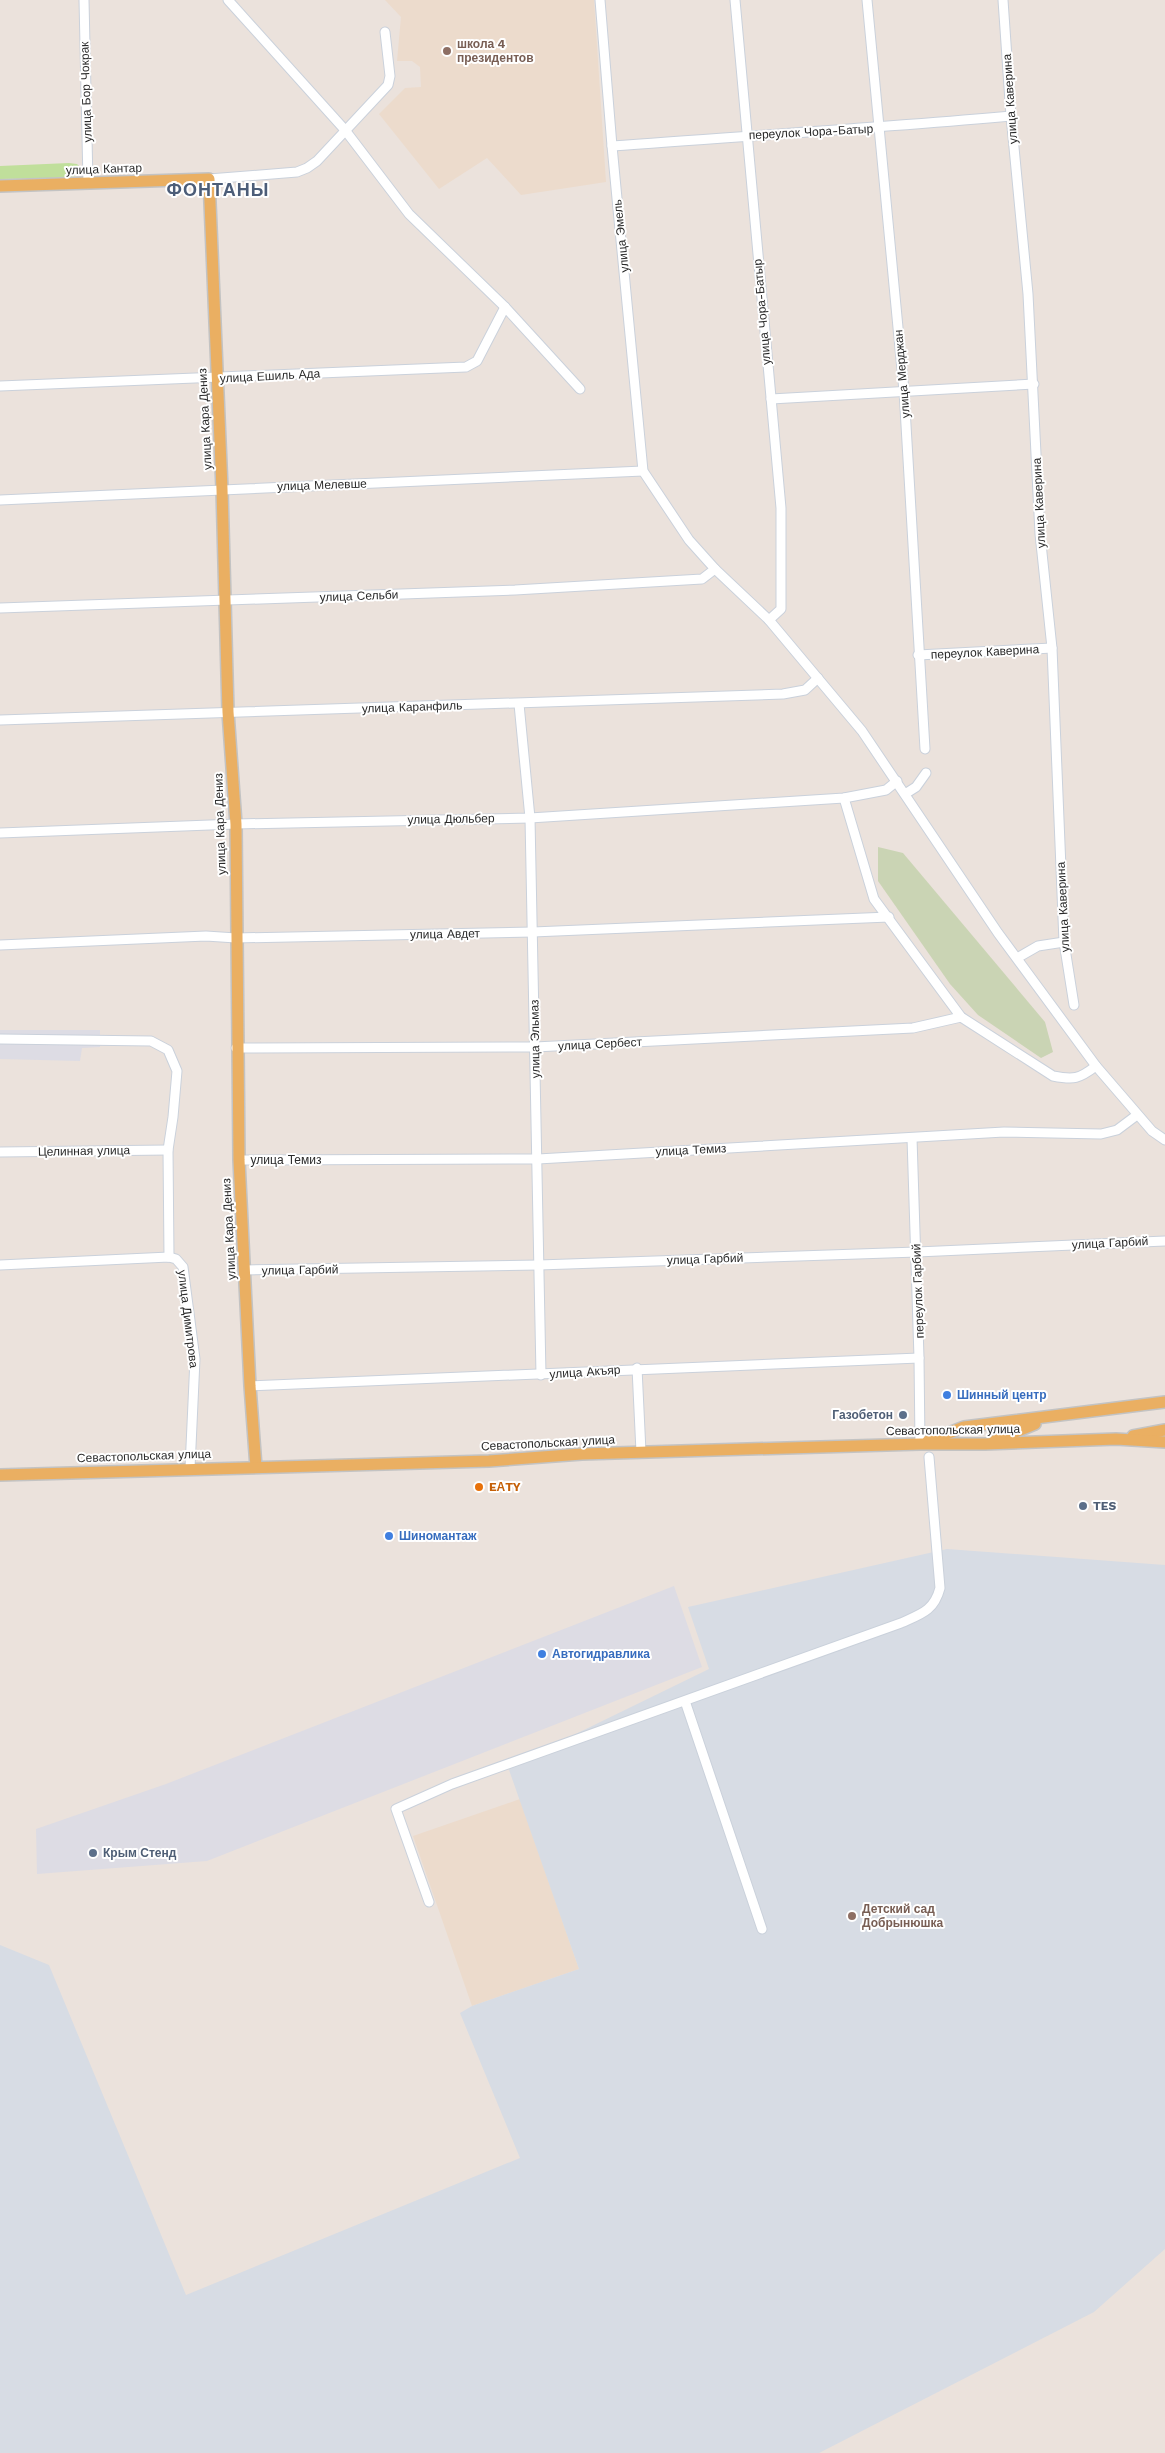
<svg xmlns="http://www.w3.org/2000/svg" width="1165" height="2453" viewBox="0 0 1165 2453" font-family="'Work Sans',sans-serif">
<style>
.industrial{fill:#dddce4}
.education{fill:#ecdbcc}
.airport{fill:#d7dce4}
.green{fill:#c0df9b}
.cemetery{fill:#cad4b4}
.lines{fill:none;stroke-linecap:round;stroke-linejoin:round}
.minor-casing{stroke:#cad1db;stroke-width:11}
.major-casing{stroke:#c3c3c3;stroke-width:14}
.minor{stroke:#fff;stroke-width:9}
.major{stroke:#eaaf62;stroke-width:11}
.education-dot{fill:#8d6e63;stroke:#fff;stroke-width:2}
.shop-dot{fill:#3f7fe0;stroke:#fff;stroke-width:2}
.service-dot{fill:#5c6f8a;stroke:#fff;stroke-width:2}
.food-dot{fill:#e8710a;stroke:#fff;stroke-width:2}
.labels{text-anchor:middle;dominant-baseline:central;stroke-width:4;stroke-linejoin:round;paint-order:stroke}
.education-label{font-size:12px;font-weight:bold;fill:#785e54;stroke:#fff;text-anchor:start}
.street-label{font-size:12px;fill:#2a2a2a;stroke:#fff}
.shop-label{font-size:12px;font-weight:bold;fill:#366cbe;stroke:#fff;text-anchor:start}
.service-label{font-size:12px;font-weight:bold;fill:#4e5e75;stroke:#fff;text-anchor:start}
.food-label{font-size:12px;font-weight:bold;fill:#c56008;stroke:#fff;text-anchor:start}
.district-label{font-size:18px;font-weight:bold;letter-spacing:1px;fill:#4c5d78;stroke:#fff}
</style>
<rect width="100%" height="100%" fill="#ebe2dc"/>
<g class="industrial">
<path d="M0,1030H100V1047L82,1048L80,1061L0,1059Z"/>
<path d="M674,1586L702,1667L207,1861L37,1874L36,1829L166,1784Z"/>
</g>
<g class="education">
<path d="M385,0H594L606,182L521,195L487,158L439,189L379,114L405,88L421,87L420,67L412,61H397L401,17Z"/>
<path d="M520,1799L579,1969L472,2006L413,1836Z"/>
</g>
<path class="airport" d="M947,1549L1165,1565V2249L1094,2312L819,2453H0V1945L49,1965L186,2295L520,2158L460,2013L472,2006L579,1969L508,1767L709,1669L688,1607Z"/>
<path class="green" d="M69,163L77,164L81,168L75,176L67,178L0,179V166Z"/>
<path class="cemetery" d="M878,847L903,853L1045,1022L1053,1052L1041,1058L978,1015L950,984L878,881Z"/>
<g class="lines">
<g class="minor-casing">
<g id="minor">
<path d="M84,0L88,183"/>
<path d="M228,0L345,130L409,214L505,307L580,389"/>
<path d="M600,0L612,146L643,471L689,540L715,569L769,620L862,731L998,933L1096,1066L1152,1131L1165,1140"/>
<path d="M735,0L781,508V609L769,620"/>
<path d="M867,0L904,391L925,749"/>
<path d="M1003,0L1011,116L1028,294L1040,534L1052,648L1064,942L1074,1005"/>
<path d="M612,146C745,136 878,128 1011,116"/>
<path d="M209,179L297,172L307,168L317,161L388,85L390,76L385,32"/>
<path d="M0,386L466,367L477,361L505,307"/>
<path d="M771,399L1034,384"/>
<path d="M0,500L643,471"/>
<path d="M0,608L515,590L702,579L715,569"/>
<path d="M918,655L1052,648"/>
<path d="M519,704L530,818L541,1375"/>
<path d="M0,720L783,694L805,690L818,678"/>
<path d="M905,794L916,787L926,773"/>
<path d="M844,798L874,899L961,1017L1053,1076C1074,1080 1079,1079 1096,1066"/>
<path d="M0,833L236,824L530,818L844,798L886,790L897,781"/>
<path d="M0,945L206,936L236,938L533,932L889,917"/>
<path d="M1017,958L1038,946L1064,942"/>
<path d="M0,1039L151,1041L168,1050L177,1071L173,1117L168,1150L169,1257"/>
<path d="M236,1048L535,1047L913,1028L961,1017"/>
<path d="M912,1138L919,1358L920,1444"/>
<path d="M0,1152L168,1150"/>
<path d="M239,1160L538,1159L1004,1132L1101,1134L1117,1130L1137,1115"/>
<path d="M0,1265L169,1257L176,1259L183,1267L195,1359L190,1468"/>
<path d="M245,1270L539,1265L917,1252L1165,1241"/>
<path d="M637,1368L641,1452"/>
<path d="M250,1386L919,1358"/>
<path d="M686,1704L762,1929"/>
<path d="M429,1902L396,1809L452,1784L901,1623C921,1614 934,1611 940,1588L929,1457"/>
</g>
</g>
<g class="major-casing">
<g id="major">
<path d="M0,186L209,179L222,489L228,712L236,824L239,1160L250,1386L256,1467"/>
<path d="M1133,1436L1165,1430"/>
<path d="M928,1441L964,1427L1165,1402"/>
<path d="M994,1441L1035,1424"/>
<path d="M0,1475L489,1461L582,1454L920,1444H985L1116,1439L1165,1442"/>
</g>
</g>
<use href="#minor" class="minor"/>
<use href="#major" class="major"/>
</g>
<g class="education-dot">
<circle cx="447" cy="51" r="5"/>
<circle cx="852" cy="1916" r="5"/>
</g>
<g class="shop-dot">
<circle cx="947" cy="1395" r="5"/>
<circle cx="389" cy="1536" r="5"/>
<circle cx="542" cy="1654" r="5"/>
</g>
<g class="service-dot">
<circle cx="903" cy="1415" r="5"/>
<circle cx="1083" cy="1506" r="5"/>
<circle cx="93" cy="1853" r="5"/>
</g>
<circle class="food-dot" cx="479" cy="1487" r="5"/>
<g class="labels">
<g class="education-label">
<text x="457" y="44">школа 4<tspan x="457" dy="14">президентов</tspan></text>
<text x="862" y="1909">Детский сад<tspan x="862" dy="14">Добрынюшка</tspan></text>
</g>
<g class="street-label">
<text transform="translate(86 92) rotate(-92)">улица Бор Чокрак</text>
<text transform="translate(1010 99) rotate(-94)">улица Каверина</text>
<text transform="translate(811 132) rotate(-3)">переулок Чора-Батыр</text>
<text transform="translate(104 169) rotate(-2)">улица Кантар</text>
<text transform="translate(621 236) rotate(-96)">улица Эмель</text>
<text transform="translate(762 312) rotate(-95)">улица Чора-Батыр</text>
<text transform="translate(902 374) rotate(-95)">улица Мерджан</text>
<text transform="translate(270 376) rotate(-3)">улица Ешиль Ада</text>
<text transform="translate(205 419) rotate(-93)">улица Кара Дениз</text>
<text transform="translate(322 485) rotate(-2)">улица Мелевше</text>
<text transform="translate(1039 503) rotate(-93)">улица Каверина</text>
<text transform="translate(359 596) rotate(-2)">улица Сельби</text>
<text transform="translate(985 652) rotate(-3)">переулок Каверина</text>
<text transform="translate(412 707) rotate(-2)">улица Каранфиль</text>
<text transform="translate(451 819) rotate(-1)">улица Дюльбер</text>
<text transform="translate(220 824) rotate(-92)">улица Кара Дениз</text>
<text transform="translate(1063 907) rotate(-93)">улица Каверина</text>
<text transform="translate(445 934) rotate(-1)">улица Авдет</text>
<text transform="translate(535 1039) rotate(-91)">улица Эльмаз</text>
<text transform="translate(600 1044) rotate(-3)">улица Сербест</text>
<text transform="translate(691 1150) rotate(-3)">улица Темиз</text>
<text transform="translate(84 1151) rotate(-1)">Целинная улица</text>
<text x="286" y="1160">улица Темиз</text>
<text transform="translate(229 1229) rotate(-93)">улица Кара Дениз</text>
<text transform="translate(1110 1243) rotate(-3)">улица Гарбий</text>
<text transform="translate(705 1259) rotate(-2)">улица Гарбий</text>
<text transform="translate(300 1270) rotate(-1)">улица Гарбий</text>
<text transform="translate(918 1291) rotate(-92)">переулок Гарбий</text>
<text transform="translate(188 1319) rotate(83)">улица Димитрова</text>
<text transform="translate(585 1372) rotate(-4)">улица Акъяр</text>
<text transform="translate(953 1430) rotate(-1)">Севастопольская улица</text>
<text transform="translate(548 1443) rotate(-3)">Севастопольская улица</text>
<text transform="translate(144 1456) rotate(-2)">Севастопольская улица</text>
</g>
<g class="shop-label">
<text x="957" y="1395">Шинный центр</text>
<text x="399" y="1536">Шиномантаж</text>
<text x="552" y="1654">Автогидравлика</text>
</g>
<g class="service-label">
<text x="893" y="1415" text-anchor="end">Газобетон</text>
<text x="1093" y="1506">TES</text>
<text x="103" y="1853">Крым Стенд</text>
</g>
<g class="food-label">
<text x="489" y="1487">EАTY</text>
</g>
<g class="district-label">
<text x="218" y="189">ФОНТАНЫ</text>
</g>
</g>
</svg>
